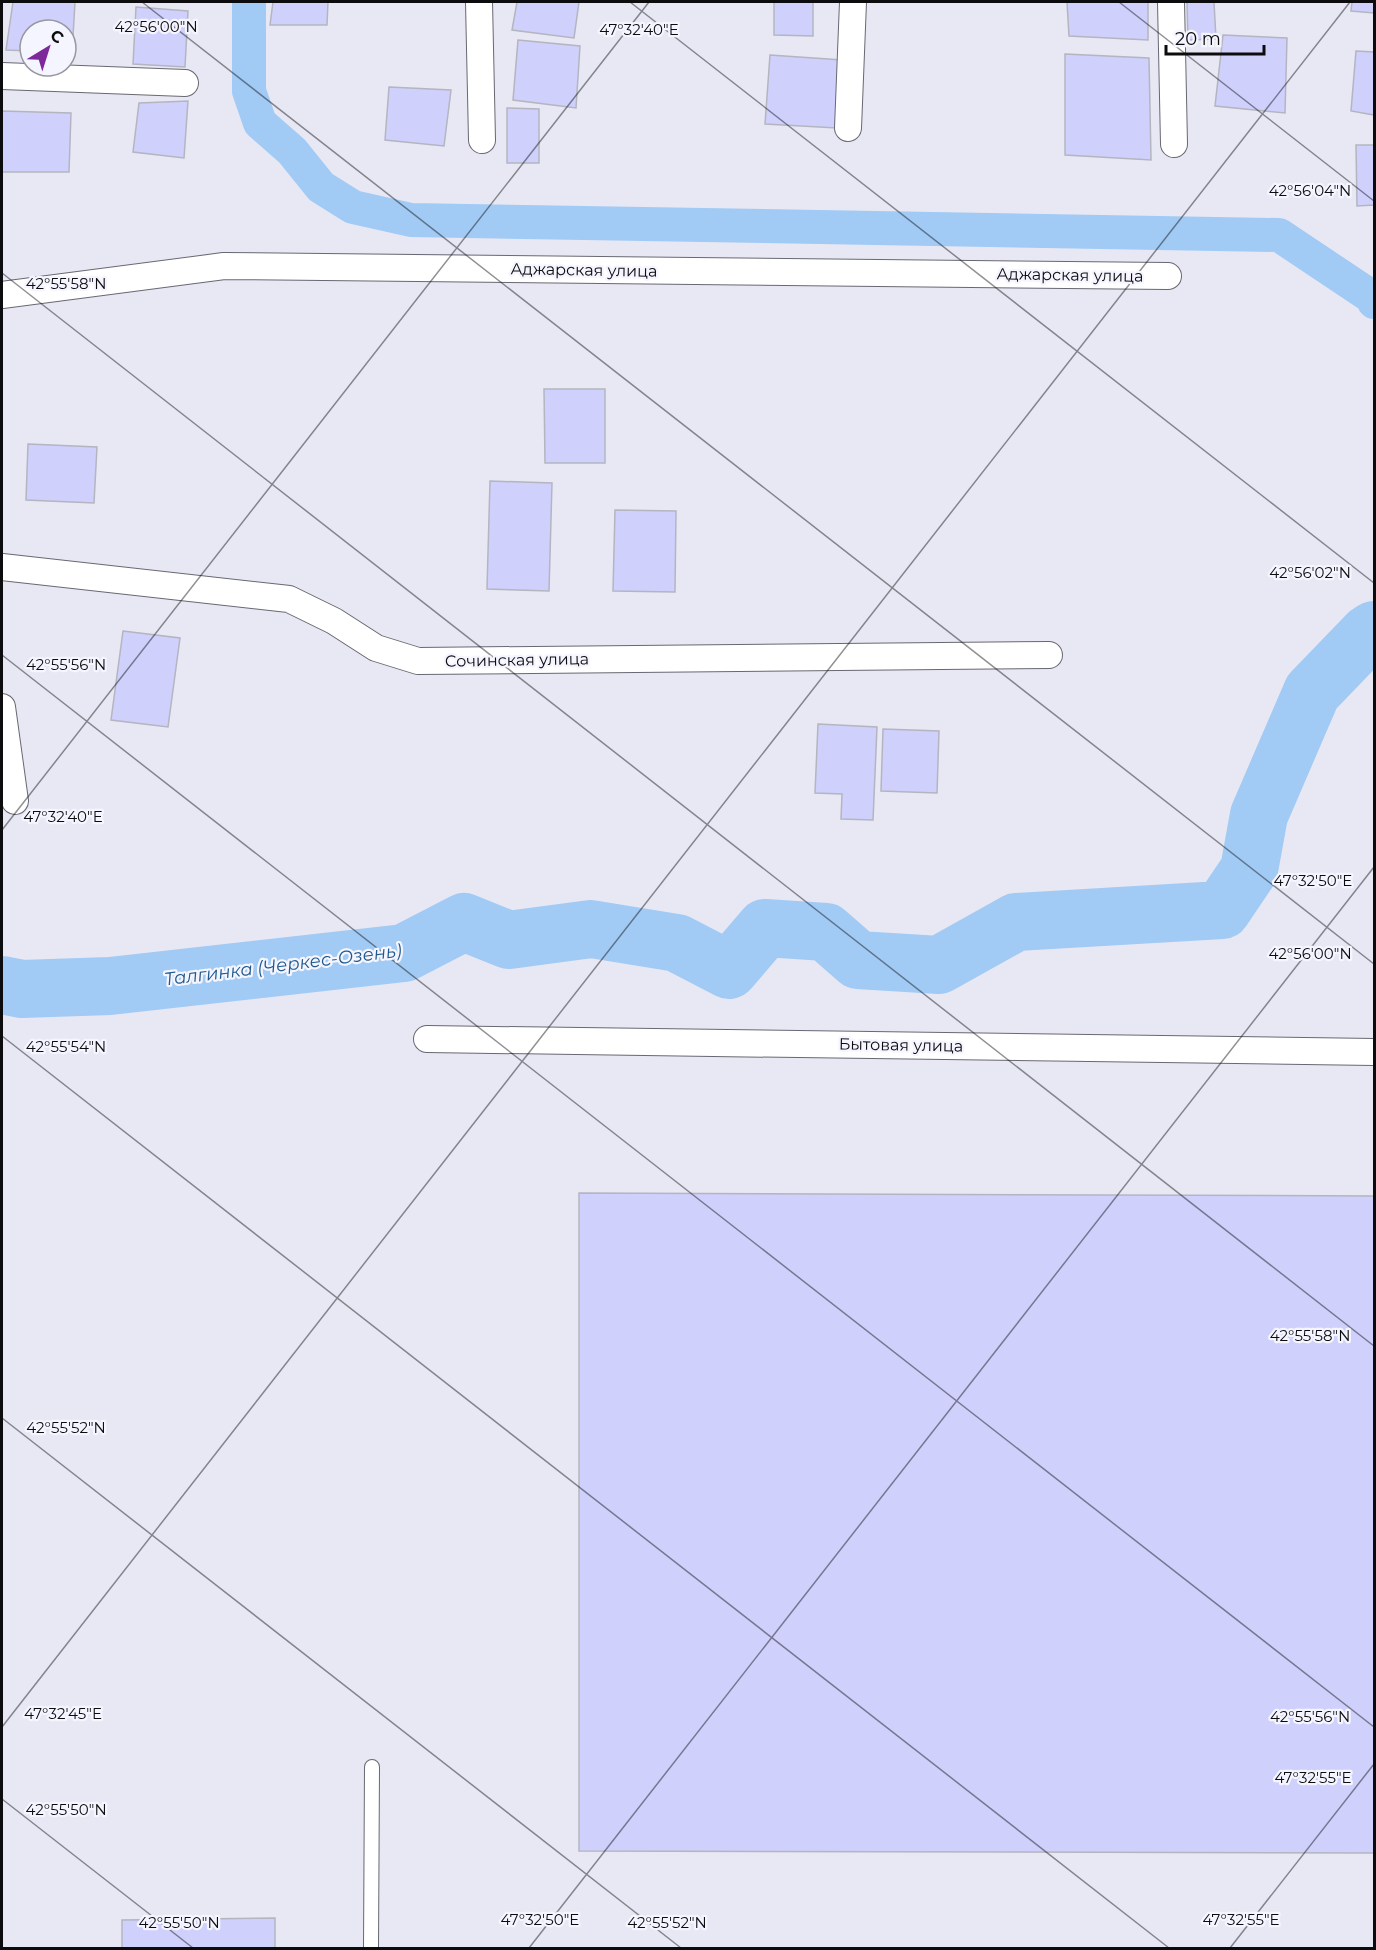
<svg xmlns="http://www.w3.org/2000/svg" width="1376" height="1950" viewBox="0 0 1376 1950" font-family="Montserrat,sans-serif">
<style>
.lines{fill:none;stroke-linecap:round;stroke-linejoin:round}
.canal{stroke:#a1caf5;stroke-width:34}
.river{stroke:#a1caf5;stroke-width:58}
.building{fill:#cfd0fc;stroke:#b4b5c0;stroke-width:1.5}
.lane-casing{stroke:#686872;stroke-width:16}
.street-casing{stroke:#686872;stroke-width:28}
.lane{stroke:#fff;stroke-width:14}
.street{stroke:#fff;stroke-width:26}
.ticks{fill:none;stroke:#0c0c0f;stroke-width:1.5;stroke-opacity:0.45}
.labels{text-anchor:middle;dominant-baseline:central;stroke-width:4.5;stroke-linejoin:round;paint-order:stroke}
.street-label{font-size:16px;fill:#0c0c0f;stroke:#f4f5ff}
.water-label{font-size:18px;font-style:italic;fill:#1f588d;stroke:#f4f5ff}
.ticks-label{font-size:15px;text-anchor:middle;fill:#0c0c0f;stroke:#f4f5ff;stroke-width:4.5;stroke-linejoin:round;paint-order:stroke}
</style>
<rect width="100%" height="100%" fill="#e7e8f3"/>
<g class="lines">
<path class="canal" d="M249,2V91L260,123L292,151L321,187L353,207L411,220L1279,235L1372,297L1374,302"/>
<path class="river" d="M2,985L22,989L110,986L404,953L464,922L509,940L591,929L677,943L729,970L765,928L826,932L858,960L939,965L1016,922L1222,910L1249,870L1259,815L1312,692L1368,634L1374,630"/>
</g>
<g class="building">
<path d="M13,2H75L72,53H66V30H30V51L6,50Z"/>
<path d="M273,2H328L327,25H270Z"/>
<path d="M517,2H579L574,38L512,30Z"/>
<path d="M774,2H813V36L774,35Z"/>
<path d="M1067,2H1148V40L1069,36Z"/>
<path d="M1187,2H1214L1216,39L1188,40Z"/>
<path d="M1352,2H1374V13L1351,11Z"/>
<path d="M136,7L188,11L185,67L133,64Z"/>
<path d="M1223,35L1287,38L1285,113L1215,106Z"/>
<path d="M518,40L580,46L576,108L513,100Z"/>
<path d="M1356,51L1374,52V115L1351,111Z"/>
<path d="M1065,54L1149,58L1151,160L1065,155Z"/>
<path d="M770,55L842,60L837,128L765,124Z"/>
<path d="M389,87L451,90L444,146L385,140Z"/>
<path d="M188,101L184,158L133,152L139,103Z"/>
<path d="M507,108L539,109V163H507Z"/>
<path d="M2,111L71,113L69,172H2Z"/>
<path d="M1356,145H1374V205L1357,206Z"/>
<path d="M544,389H605V463H545Z"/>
<path d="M28,444L97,447L94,503L26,500Z"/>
<path d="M490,481L552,483L549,591L487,589Z"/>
<path d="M615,510L676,511L675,592L613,591Z"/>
<path d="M123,631L180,638L168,727L111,720Z"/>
<path d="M818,724L877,727L873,820L841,819L842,794L815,793Z"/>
<path d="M883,729L939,731L937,793L881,791Z"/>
<path d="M579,1193L1374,1196V1853L579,1851Z"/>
<path d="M275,1918V1948H122V1920Z"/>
</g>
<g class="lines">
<g class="lane-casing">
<path id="lane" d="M371,1948L372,1767"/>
</g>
<g class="street-casing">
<g id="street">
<path d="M479,2L482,140"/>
<path d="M1171,2L1174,144"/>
<path d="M2,76L185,83"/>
<path d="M848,128L853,2"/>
<path d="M2,295L224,266L1168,276"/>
<path d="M2,567L289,599L334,621L376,648L418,661L1049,655"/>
<path d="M2,707L15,801"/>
<path d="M427,1039L1374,1052"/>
</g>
</g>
<use href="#lane" class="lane"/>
<use href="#street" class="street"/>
</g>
<path class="ticks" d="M142,2L1374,964M630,2L1374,583M1119,2L1374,201M2,273L1374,1346M2,655L1374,1727M2,830L649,2M2,1036L1169,1948M2,1418L681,1948M2,1727L1350,2M2,1799L193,1948M529,1948L1374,867M1230,1948L1374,1764"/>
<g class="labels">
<g class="street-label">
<text transform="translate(584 270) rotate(1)">Аджарская улица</text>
<text transform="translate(1070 275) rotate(1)">Аджарская улица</text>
<text transform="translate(517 660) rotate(-1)">Сочинская улица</text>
<text transform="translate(901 1045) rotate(1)">Бытовая улица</text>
</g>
<g class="water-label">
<text transform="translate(283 965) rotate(-7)">Талгинка (Черкес-Озень)</text>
</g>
</g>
<g class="ticks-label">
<text x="156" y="32">42°56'00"N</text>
<text x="639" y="35">47°32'40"E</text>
<text x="1310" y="196">42°56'04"N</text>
<text x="66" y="289">42°55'58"N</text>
<text x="1310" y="578">42°56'02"N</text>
<text x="66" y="670">42°55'56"N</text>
<text x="63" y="822">47°32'40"E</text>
<text x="1313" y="886">47°32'50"E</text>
<text x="1310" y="959">42°56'00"N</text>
<text x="66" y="1052">42°55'54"N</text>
<text x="1310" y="1341">42°55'58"N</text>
<text x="66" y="1433">42°55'52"N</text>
<text x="63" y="1719">47°32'45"E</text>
<text x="1310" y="1722">42°55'56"N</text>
<text x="1313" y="1783">47°32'55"E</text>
<text x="66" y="1815">42°55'50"N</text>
<text x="540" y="1925">47°32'50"E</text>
<text x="1241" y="1925">47°32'55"E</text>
<text x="179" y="1928">42°55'50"N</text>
<text x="667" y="1928">42°55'52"N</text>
</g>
<rect width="1376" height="1950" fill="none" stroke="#0c0c0f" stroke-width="6"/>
<g transform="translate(48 48) rotate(38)"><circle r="28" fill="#f4f5ff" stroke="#97989f" stroke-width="1.5"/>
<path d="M0-4.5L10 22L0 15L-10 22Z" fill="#7d2999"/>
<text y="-9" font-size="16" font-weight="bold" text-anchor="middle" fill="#0c0c0f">С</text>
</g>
<path d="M1166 45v9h98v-9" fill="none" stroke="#0c0c0f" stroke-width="3"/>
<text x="1175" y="45" font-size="18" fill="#0c0c0f" stroke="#f4f5ff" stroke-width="4.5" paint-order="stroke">20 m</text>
</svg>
